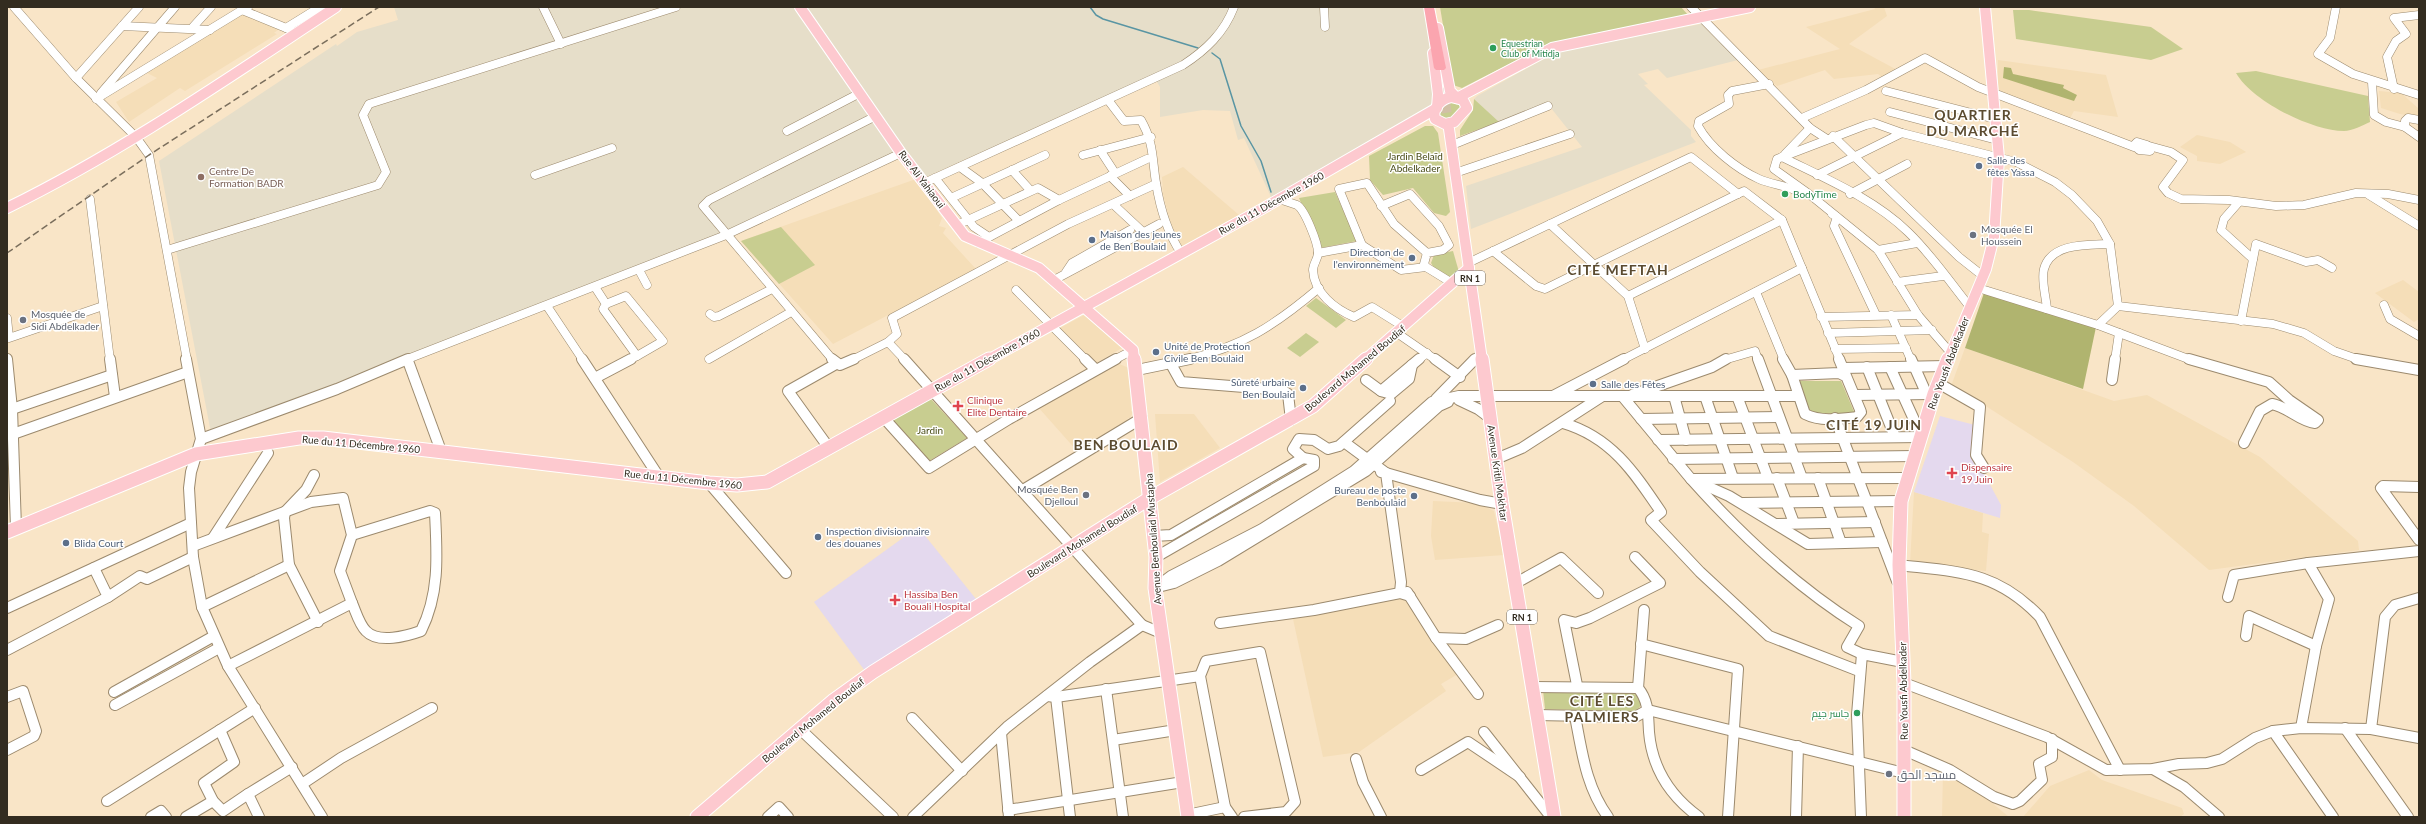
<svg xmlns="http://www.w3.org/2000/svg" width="2426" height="824" viewBox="0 0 2426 824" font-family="Lato,Cairo,sans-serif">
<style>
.built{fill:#f5deb8}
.industrial{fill:#e6dec9}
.medical{fill:#e4d9ee}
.green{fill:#c8cd90}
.forest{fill:#b0b46f}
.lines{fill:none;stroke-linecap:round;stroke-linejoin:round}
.stream{stroke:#5995a3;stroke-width:1.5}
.major-tunnel{stroke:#d1c0a6;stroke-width:10;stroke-dasharray:10 5;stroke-linecap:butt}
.minor-far1-casing{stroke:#9c8a6e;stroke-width:9}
.minor-casing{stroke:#9c8a6e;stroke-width:12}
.major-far1-casing{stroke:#fff;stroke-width:12}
.major-casing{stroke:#fff;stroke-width:15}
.highway-casing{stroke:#fff;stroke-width:2}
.minor-far1{stroke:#fff;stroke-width:8}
.minor{stroke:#fff;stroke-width:10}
.major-far1{stroke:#fdc9cf;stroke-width:10}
.major{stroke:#fdc9cf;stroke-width:13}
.highway{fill:#fba5af;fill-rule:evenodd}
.rail{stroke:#7a6e5c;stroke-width:1.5;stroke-dasharray:7 3.5;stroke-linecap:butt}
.leisure-dot{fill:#2e9e5b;stroke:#fff;stroke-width:1.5}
.service-dot{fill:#5c6f8a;stroke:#fff;stroke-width:1.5}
.education-dot{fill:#8d6e63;stroke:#fff;stroke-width:1.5}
.worship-dot{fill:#6b7280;stroke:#fff;stroke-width:1.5}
.health-dot{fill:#e0444e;stroke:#fff;stroke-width:1.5}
.labels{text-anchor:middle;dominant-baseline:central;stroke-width:3;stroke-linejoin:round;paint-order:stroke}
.far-leisure-label{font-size:9px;fill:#27864d;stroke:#fff;text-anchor:start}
.shield{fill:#fff;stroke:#706b63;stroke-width:1}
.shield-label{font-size:9px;font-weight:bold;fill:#332c20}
.park-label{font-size:10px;fill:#474a15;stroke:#fff}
.service-label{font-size:10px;fill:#4e5e75;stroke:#fff;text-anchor:start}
.education-label{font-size:10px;fill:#785e54;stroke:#fff;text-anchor:start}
.street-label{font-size:10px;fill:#332c20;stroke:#fff}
.leisure-label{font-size:10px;fill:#27864d;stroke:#fff;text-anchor:start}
.worship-label{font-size:10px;fill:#5b616d;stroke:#fff;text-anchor:start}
.health-label{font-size:10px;fill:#be3a42;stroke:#fff;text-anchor:start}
.near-worship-label{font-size:12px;fill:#5b616d;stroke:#fff;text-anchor:start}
.district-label{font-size:14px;font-weight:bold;letter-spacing:1px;fill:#5b4b30;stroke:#fff}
</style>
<rect width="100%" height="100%" fill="#f9e5c7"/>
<g class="built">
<path d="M1874,7H1884L1887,16L1849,44L1899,71L1884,79L1878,74L1834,79L1825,70L1777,86L1758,70L1840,49L1806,27L1875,9Z"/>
<path d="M241,14L279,29L274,33L277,34L185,91L180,88L129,122L116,102L157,78L145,72Z"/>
<path d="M1998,60L2106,75L2118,117L2074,111L2069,120L1998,92Z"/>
<path d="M2379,91L2401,93L2419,109V117L2400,114L2381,108Z"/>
<path d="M2197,135L2230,142L2246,152L2220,164L2197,161V156L2180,147Z"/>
<path d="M1183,167L1239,215L1182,246L1174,236L1163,194L1162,177Z"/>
<path d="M916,179L942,218L939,226L946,228L943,233L976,269L833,344L741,241Z"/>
<path d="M2403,280L2419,292V319L2414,322L2375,293Z"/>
<path d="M1086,314L1122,348L1096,363L1060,328Z"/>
<path d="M1965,348L2114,401L2147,395L2260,457L2358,541L2359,550L2209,570L2134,506L2073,462L1978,401L1951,386Z"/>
<path d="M1117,363L1129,368L1131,411L1133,412L1130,418H1128L1124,425L1078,452L1038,407Z"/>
<path d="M1155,414H1194L1220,448L1160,482Z"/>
<path d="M1914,492L1983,513L1982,532L1989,534L1986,571L1910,564Z"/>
<path d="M1433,501L1477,503L1494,511L1504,555L1435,560L1431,536Z"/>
<path d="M1402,598L1410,601L1458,674L1441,684L1446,691L1359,752L1323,757L1293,619Z"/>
<path d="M2089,770L2102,780L2182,808L2184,814L2180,817H2023L2050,786Z"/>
<path d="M1943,772L1980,793L2009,817H1942Z"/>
</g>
<g class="industrial">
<path d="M394,7H1426L1434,93V104L1368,145L1271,197L1244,138L1238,140L1230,111L1203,110L1160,117V87L1153,75L926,177L905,149L732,231L358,378L211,433L159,161L336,44L337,46L357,32L398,20Z"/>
<path d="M1701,24L1738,60L1667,78L1658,69L1638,74L1648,84L1644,85L1691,130V136L1696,142L1471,229L1466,186L1582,147L1547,103L1500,124L1474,99L1477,96L1551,55L1562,51Z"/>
</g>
<g class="medical">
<path d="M1940,416L1975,425L1974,455L2001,505L2000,518L1914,492Z"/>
<path d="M918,527L976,599L865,671L814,602Z"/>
</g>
<g class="green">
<path d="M1440,7H1681L1689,16L1546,45L1462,88L1453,85Z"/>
<path d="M2013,10H2029L2151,27L2183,49L2151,60L2016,39Z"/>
<path d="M2256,71L2368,96L2370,122C2363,125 2352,131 2344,131C2312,131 2252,101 2236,73Z"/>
<path d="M1474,99L1499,122L1460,136V130L1473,110Z"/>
<path d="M1445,100L1462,104L1458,118L1443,121L1437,112Z"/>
<path d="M1425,126H1433L1438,133L1450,212L1446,216L1434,213L1413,188L1383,195L1370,180L1369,156Z"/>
<path d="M1335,192L1357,241L1320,248L1299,198Z"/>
<path d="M781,227L815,265L779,284L741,241Z"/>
<path d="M1453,251L1459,272L1449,277L1434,268L1431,263L1434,255Z"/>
<path d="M1316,298L1346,320L1336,328L1306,306Z"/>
<path d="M1306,333L1319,342L1300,357L1287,348Z"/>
<path d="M1798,381H1841L1855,414L1809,413Z"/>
<path d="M930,398L967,438L929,461L892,420Z"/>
<path d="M1543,690L1632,693L1640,697L1642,703L1639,708L1632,712L1545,709Z"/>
</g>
<g class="forest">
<path d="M2004,67L2011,68L2013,74L2064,85L2063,88L2077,95L2074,101L2003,78Z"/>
<path d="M1984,293L2096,327L2083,389L1965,348Z"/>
</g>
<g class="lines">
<g class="stream">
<path d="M1090,7L1096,15L1103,19L1198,48"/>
<path d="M1212,53L1220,59L1241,126L1261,161L1271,192"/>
</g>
<path class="major-tunnel" d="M1443,88L1449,129"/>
<g class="minor-far1-casing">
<g id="minor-far1">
<path d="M14,7L76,78L136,137L149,155L187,360"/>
<path d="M248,7L242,10L291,30"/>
<path d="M543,7L561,44"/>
<path d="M1324,7L1325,27"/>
<path d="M1691,7L1810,128L1827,139"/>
<path d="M2336,7L2330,38L2318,54L2353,74L2419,95"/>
<path d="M122,26L210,30"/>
<path d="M192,28L211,7"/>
<path d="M286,28L320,7"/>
<path d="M76,78L139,7"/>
<path d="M2372,82L2374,115L2386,122L2405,127"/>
<path d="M1769,84L1732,91L1728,95L1729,104L1699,121L1698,126C1710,148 1737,169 1759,179C1770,184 1783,185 1795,190"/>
<path d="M2394,89L2387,57L2396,41L2406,34L2394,18L2419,15"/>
<path d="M1886,91L1995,119"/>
<path d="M101,93L175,7"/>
<path d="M96,99L242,10"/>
<path d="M1108,100L1124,121L1141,120C1154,143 1152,158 1156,183C1160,208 1167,232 1181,253"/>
<path d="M1890,112L1997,140"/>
<path d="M1802,118L1866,90L1925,58L1978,87L2134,147"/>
<path d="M2419,120L2408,118L2405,121V127L2419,137"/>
<path d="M787,131L860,93"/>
<path d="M1902,133L2016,162L2055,182L2072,195L2097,221L2110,244L2118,306"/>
<path d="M1833,136L1959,257L1983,276"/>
<path d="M2137,142L2147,145L2150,151L2139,150L2134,145Z"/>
<path d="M1457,143L1548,106"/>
<path d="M2149,146L2171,152L2183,160L2163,187L2168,193L2181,199L2229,200L2276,206L2304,205L2356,193L2388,194L2419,200"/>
<path d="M1100,150L1115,173"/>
<path d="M1785,154L1810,128"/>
<path d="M1083,155L1151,137"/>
<path d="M1782,157C1824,178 1873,198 1908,232C1931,254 1950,282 1970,307"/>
<path d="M960,167L982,183L1019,221"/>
<path d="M1012,170L1030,190"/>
<path d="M1461,171L1570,134"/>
<path d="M535,175L612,148"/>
<path d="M1817,175L1902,133L1874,123L1866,125L1777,159L1774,169L1809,194L1878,250L1918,315L1950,352"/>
<path d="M1110,176L1130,196"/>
<path d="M935,178L974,227L989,237"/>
<path d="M924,183L1183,65C1206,50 1224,33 1234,7"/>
<path d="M1850,194L1907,164"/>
<path d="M2369,195L2419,226"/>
<path d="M951,198L1045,155"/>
<path d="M90,199L110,360"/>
<path d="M1279,199C1285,201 1291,203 1297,205C1305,210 1318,243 1318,253C1318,259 1313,264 1313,270C1314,293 1335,309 1354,317L1372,307L1404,327"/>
<path d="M2238,203L2224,219L2221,230L2253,259"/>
<path d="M1114,205L1143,232"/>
<path d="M1381,206L1410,194L1439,226L1449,245L1443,250L1427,253L1424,264L1426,267"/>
<path d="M1832,214L1837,217L1834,226L1876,315"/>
<path d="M1550,224L1628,296L1645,349"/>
<path d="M957,225L1038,188L1059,200"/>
<path d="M978,243L1059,200L1147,159"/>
<path d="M1362,245L1339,189L1367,183L1394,224L1427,253"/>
<path d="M167,250L378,185L386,172L363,115L369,104L676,7"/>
<path d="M1878,250L1917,243"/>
<path d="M1493,251L1536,286L1545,289L1744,191L1782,220L1840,360"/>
<path d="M1318,253L1362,245L1401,270L1426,267L1452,283"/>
<path d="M1468,263L1691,157L1738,194"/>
<path d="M639,270L647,285"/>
<path d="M1066,272L1072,263L1130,230"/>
<path d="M1054,280L1159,224"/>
<path d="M1897,282L1943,276"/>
<path d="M595,287L606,304L603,309L637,356L629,360"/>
<path d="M1978,288L2098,325L2118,306L2273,324L2304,333L2334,351L2360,360"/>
<path d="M1016,290L1086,360"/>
<path d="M1756,292L1784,360"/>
<path d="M1628,296L1782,220"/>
<path d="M606,304L626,296L663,341L637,356"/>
<path d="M2384,305L2390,319L2419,336"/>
<path d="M547,306L583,360"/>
<path d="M2047,309C2046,297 2041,280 2044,269C2051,242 2090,245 2110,244"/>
<path d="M710,314L714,317L719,316L772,289"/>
<path d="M1891,315L1911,360"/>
<path d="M1821,317L1918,315"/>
<path d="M7,318L9,338L103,306"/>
<path d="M2241,321L2256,244L2306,262L2318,260L2332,268"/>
<path d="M2098,325L2191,360"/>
<path d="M1397,333L1436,360"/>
<path d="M1828,333L1932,330"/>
<path d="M888,342L897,334L892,318L1068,224L1156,184"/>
<path d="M1835,349L1906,348"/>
<path d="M7,358V360"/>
<path d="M709,359L791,312"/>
<path d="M405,360L726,235L901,153"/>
<path d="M833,360L703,206L709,200L876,116"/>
<path d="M852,360L888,342L905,360"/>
<path d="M1114,360L1133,350"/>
<path d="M1186,360C1243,346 1274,326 1319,288"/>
<path d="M1418,360L1427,353"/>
<path d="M1474,360L1480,354"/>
<path d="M1622,360L1802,268"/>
<path d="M1724,360L1755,351L1758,360"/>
<path d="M2115,360L2119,333"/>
</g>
</g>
<g class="minor-casing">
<g id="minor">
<path d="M7,359L12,409L16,528"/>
<path d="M110,359L115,397"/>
<path d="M186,359L201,439L191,472L189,488L193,557L202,607L228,666L322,817"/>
<path d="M582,359L659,477"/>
<path d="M832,359L840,365L854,359"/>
<path d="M904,359L1142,625L1161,633"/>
<path d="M1085,359L1095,369"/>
<path d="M1435,359L1460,377"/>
<path d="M1758,359L1802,478"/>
<path d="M1783,359L1792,375"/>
<path d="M1839,359L1861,412L1857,417C1840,419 1821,422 1805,414L1792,375L1839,373L1843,375"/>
<path d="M1911,359L1927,395"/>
<path d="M2189,359L2269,382L2289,400L2318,420L2315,423C2299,421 2288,407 2272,404L2260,411L2244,443"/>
<path d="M2356,359L2419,370"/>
<path d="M408,361L441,451"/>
<path d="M1171,364L1181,382L1282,390L1288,394L1291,420"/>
<path d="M1867,367L1895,437"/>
<path d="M1890,367L1921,435"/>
<path d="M1843,368L1946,366"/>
<path d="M1137,370L1190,359"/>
<path d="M595,378L631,359"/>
<path d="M1366,380L1381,391L1419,359"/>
<path d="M2112,380L2115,359"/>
<path d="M1938,383L1980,407L1976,455L1984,468"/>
<path d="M1381,391L1391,394L1409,379L1412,365"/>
<path d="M1632,395L1712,367L1726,359"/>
<path d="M1855,395L1931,394"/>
<path d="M1553,396L1624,359"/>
<path d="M1674,396L1686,440"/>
<path d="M1705,396L1733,478"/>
<path d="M1737,396L1768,478"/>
<path d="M1623,397L1691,479L1729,496L1808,544L1882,542"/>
<path d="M1436,399L1475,359"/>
<path d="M1459,400L1478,409L1490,418"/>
<path d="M12,409L112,375"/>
<path d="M884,418L929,468L1009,419L1116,359"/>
<path d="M1835,418L1897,581"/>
<path d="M1641,419L1779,417"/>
<path d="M1563,423C1611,437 1634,472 1661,512L1651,520L1700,572L1769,636L1859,671"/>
<path d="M13,434L188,372"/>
<path d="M201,439L337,389L408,359"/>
<path d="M1658,440L1921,437"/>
<path d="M1344,442L1386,473L1480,500L1502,504"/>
<path d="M829,448L788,391L836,364"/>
<path d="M1496,459L1522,448L1601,397"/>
<path d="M1673,459L1915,456"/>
<path d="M1381,472L1386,473L1401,582L1400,593"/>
<path d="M314,475L306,490L285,512L284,518L289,565L318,622"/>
<path d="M1777,478L1794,523"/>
<path d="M1818,478L1841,543"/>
<path d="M709,483L786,573"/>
<path d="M2419,487L2383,486L2381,488L2419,540"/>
<path d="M1023,490L1142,418"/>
<path d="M1743,503L1901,501"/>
<path d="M1777,524L1875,522"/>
<path d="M1154,536L1171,535L1303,458L1293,449L1299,439L1314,440L1328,449L1339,446L1390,401"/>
<path d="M213,538L268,453"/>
<path d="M193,546L311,502L343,498L352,535L340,571L352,603"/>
<path d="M1156,557L1314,466V460L1303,458"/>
<path d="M1899,565C1959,572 1996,571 2040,617L2120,770"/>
<path d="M1516,583L1561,558L1598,593"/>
<path d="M1158,587L1174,583L1218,561L1366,471L1439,406L1448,402"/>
<path d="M1155,588L1171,576L1262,529L1354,471L1432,402L1459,396H1797"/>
<path d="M1407,592L1436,638L1478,694"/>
<path d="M108,597L140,576L147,579L193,557"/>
<path d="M2228,597L2234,575L2308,563L2419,551"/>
<path d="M202,607L289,565"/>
<path d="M7,608L191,523"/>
<path d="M1220,623L1314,610L1400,593L1410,596"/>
<path d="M2246,636L2249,616L2316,646"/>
<path d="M1436,638L1466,639L1498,625"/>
<path d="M1641,644L1738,669L1728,817"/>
<path d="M7,650L108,597L94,568"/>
<path d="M1862,654L1847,647L1859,626C1795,586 1741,535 1691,479L1908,478"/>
<path d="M228,666L352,603C356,612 359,624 366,631C378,644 407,636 421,631C440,593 437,554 435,513L430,511L352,535"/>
<path d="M1904,683L2047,737L2106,770L2153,769L2179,764L2207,763L2222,759L2255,738L2273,731L2301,728L2371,729L2419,738"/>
<path d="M1577,685L1564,620L1576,623L1590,618L1660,583L1635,557"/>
<path d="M1533,687L1638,688C1649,701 1648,716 1649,732C1652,768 1670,796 1699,817"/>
<path d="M1638,688L1644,610"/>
<path d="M1106,689L1123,817"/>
<path d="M114,692L214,636"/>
<path d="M1047,696L1056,697L1200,676"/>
<path d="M7,697L23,691L36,731L34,736L7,750"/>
<path d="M1056,697L1070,817"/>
<path d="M115,705L219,648"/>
<path d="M1537,715L1635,717L1648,710L1904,773"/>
<path d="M1575,716C1582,752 1586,787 1608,817"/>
<path d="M912,718L962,771"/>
<path d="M2301,728L2316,646L2329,599L2308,563"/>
<path d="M2345,728L2408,817"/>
<path d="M800,729L893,817"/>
<path d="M2371,729L2385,617L2395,605L2419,598"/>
<path d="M220,730L234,762L204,783L213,801L223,811L248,794"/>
<path d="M2273,731L2333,817"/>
<path d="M1484,732L1551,817"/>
<path d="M1001,733L1009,817"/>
<path d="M1113,740L1176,730"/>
<path d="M1904,750L1950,770L1994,797L2013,804L2020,801L2042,780L2039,764L2052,757V739"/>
<path d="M1356,759L1363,782L1381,817"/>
<path d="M2153,769L2184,787L2219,817"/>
<path d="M1421,770L1468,742L1520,777"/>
<path d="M302,784L341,758L432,708"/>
<path d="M107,801L255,708"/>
<path d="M1008,810L1183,782"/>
<path d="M1187,815L1225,807"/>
<path d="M151,817L161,811L166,817"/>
<path d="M186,817L213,801"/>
<path d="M259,817L248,794L292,767"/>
<path d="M768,817L779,807L788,817"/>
<path d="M913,817L1007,727L1090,662L1142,625"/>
<path d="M1232,817L1225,807L1200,676L1206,661L1260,652L1295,802L1286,812L1244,817"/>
<path d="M1796,817L1798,746"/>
<path d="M1861,817L1857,715L1862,654L1903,662"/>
</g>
</g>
<g class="major-far1-casing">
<g id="major-far1">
<path d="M800,7L901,153L965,236L1039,268L1133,350L1134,360"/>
<path d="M1438,28L1450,91L1457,98L1552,48L1750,7"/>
<path d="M1451,97L1463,100L1467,108L1454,122L1445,124L1435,119C1432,108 1441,99 1451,97Z"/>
<path d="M1449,129L1482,360"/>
<path d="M7,208C123,151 228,78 336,7"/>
<path d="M988,360L1262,209L1437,108L1438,94L1433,53"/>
<path d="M1365,360L1469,268"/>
<path d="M1948,360L1986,269L1994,237L1999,158L1985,7"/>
</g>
</g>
<g class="major-casing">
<g id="major">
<path d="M1134,359L1156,557L1155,588L1188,817"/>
<path d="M1482,359L1502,504L1554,817"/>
<path d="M7,532L196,454L299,438H323L709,483L737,485L767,482L989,359"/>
<path d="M697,817L834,700L873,672L1150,498L1313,406L1366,359"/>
<path d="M1904,817V683L1899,565L1901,501L1934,394L1948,359"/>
</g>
</g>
<g class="highway-casing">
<path id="highway" d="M1424,7H1434L1446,68L1444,70H1436L1434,68Z"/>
</g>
<use href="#minor-far1" class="minor-far1"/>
<use href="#minor" class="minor"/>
<use href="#major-far1" class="major-far1"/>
<use href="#major" class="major"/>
<use href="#highway" class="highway"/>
<path class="rail" d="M7,253L149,155L379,7"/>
</g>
<g class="leisure-dot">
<circle cx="1493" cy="48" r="4"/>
<circle cx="1785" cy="194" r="4"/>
<circle cx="1857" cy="713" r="4"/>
</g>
<g class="service-dot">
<circle cx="1979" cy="166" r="4"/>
<circle cx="1092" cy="240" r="4"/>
<circle cx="1412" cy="258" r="4"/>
<circle cx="1156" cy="352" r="4"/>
<circle cx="1593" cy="384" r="4"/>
<circle cx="1303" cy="388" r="4"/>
<circle cx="1414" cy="496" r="4"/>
<circle cx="818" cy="537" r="4"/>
<circle cx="66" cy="543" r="4"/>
</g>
<circle class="education-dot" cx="201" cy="177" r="4"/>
<g class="worship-dot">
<circle cx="1973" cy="235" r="4"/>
<circle cx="23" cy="320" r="4"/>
<circle cx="1086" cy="495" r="4"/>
<circle cx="1889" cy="774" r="4"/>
</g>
<g class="health-dot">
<path d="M956 400h4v4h4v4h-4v4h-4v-4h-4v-4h4z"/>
<path d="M1950 467h4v4h4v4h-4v4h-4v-4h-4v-4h4z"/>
<path d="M893 594h4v4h4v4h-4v4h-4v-4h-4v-4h4z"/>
</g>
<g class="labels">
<g class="far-leisure-label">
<text x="1501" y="43">Equestrian<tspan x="1501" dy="10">Club of Mitidja</tspan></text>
</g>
<g class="shield">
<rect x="1455" y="271" width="30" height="14" rx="3"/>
<rect x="1507" y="610" width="30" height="14" rx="3"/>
</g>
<g class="shield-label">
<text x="1470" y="278">RN 1</text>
<text x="1522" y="617">RN 1</text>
</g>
<g class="park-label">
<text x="1415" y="156">Jardin Belaïd<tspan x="1415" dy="12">Abdelkader</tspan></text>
<text x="930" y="430">Jardin</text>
</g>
<g class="service-label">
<text x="1987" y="160">Salle des<tspan x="1987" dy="12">fêtes Yassa</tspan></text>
<text x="1100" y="234">Maison des jeunes<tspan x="1100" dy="12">de Ben Boulaid</tspan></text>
<text x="1404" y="252" text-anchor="end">Direction de<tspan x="1404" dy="12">l'environnement</tspan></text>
<text x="1164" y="346">Unité de Protection<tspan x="1164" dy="12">Civile Ben Boulaid</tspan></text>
<text x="1295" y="382" text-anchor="end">Sûreté urbaine<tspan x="1295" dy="12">Ben Boulaid</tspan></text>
<text x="1601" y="384">Salle des Fêtes</text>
<text x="1406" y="490" text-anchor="end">Bureau de poste<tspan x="1406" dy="12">Benboulaid</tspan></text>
<text x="826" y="531">Inspection divisionnaire<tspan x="826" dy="12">des douanes</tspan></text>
<text x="74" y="543">Blida Court</text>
</g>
<g class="education-label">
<text x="209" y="171">Centre De<tspan x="209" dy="12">Formation BADR</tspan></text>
</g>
<g class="street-label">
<text transform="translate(922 179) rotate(53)">Rue Ali Yahiaoui</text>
<text transform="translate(1271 203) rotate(-29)">Rue du 11 Décembre 1960</text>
<text transform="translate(987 360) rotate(-29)">Rue du 11 Décembre 1960</text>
<text transform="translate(1948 363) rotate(-69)">Rue Yousfi Abdelkader</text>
<text transform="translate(1355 368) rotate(-40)">Boulevard Mohamed Boudiaf</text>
<text transform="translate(361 444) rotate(5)">Rue du 11 Décembre 1960</text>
<text transform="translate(1498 473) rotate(82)">Avenue Kritli Mokhtar</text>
<text transform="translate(683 479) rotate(6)">Rue du 11 Décembre 1960</text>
<text transform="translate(1153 539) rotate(-94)">Avenue Benboulaid Mustapha</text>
<text transform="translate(1082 541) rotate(-32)">Boulevard Mohamed Boudiaf</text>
<text transform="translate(1903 691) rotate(-91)">Rue Yousfi Abdelkader</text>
<text transform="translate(813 720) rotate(-39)">Boulevard Mohamed Boudiaf</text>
</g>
<g class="leisure-label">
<text x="1793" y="194">BodyTime</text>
<text x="1849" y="713" text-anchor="end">جاسر جيم</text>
</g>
<g class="worship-label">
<text x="1981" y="229">Mosquée El<tspan x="1981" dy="12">Houssein</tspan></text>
<text x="31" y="314">Mosquée de<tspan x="31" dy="12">Sidi Abdelkader</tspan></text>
<text x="1078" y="489" text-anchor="end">Mosquée Ben<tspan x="1078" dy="12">Djelloul</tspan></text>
</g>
<g class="health-label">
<text x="967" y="400">Clinique<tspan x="967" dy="12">Elite Dentaire</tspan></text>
<text x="1961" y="467">Dispensaire<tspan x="1961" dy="12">19 Juin</tspan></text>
<text x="904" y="594">Hassiba Ben<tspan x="904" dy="12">Bouali Hospital</tspan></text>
</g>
<g class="near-worship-label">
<text x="1897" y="774">مسجد الحق</text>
</g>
<g class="district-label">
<text x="1973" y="114">QUARTIER<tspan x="1973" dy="16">DU MARCHÉ</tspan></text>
<text x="1618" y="269">CITÉ MEFTAH</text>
<text x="1874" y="424">CITÉ 19 JUIN</text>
<text x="1126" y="444">BEN BOULAID</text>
<text x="1602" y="700">CITÉ LES<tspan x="1602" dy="16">PALMIERS</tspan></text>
</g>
</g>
<rect width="2426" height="824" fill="none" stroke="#332c20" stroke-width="16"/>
</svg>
